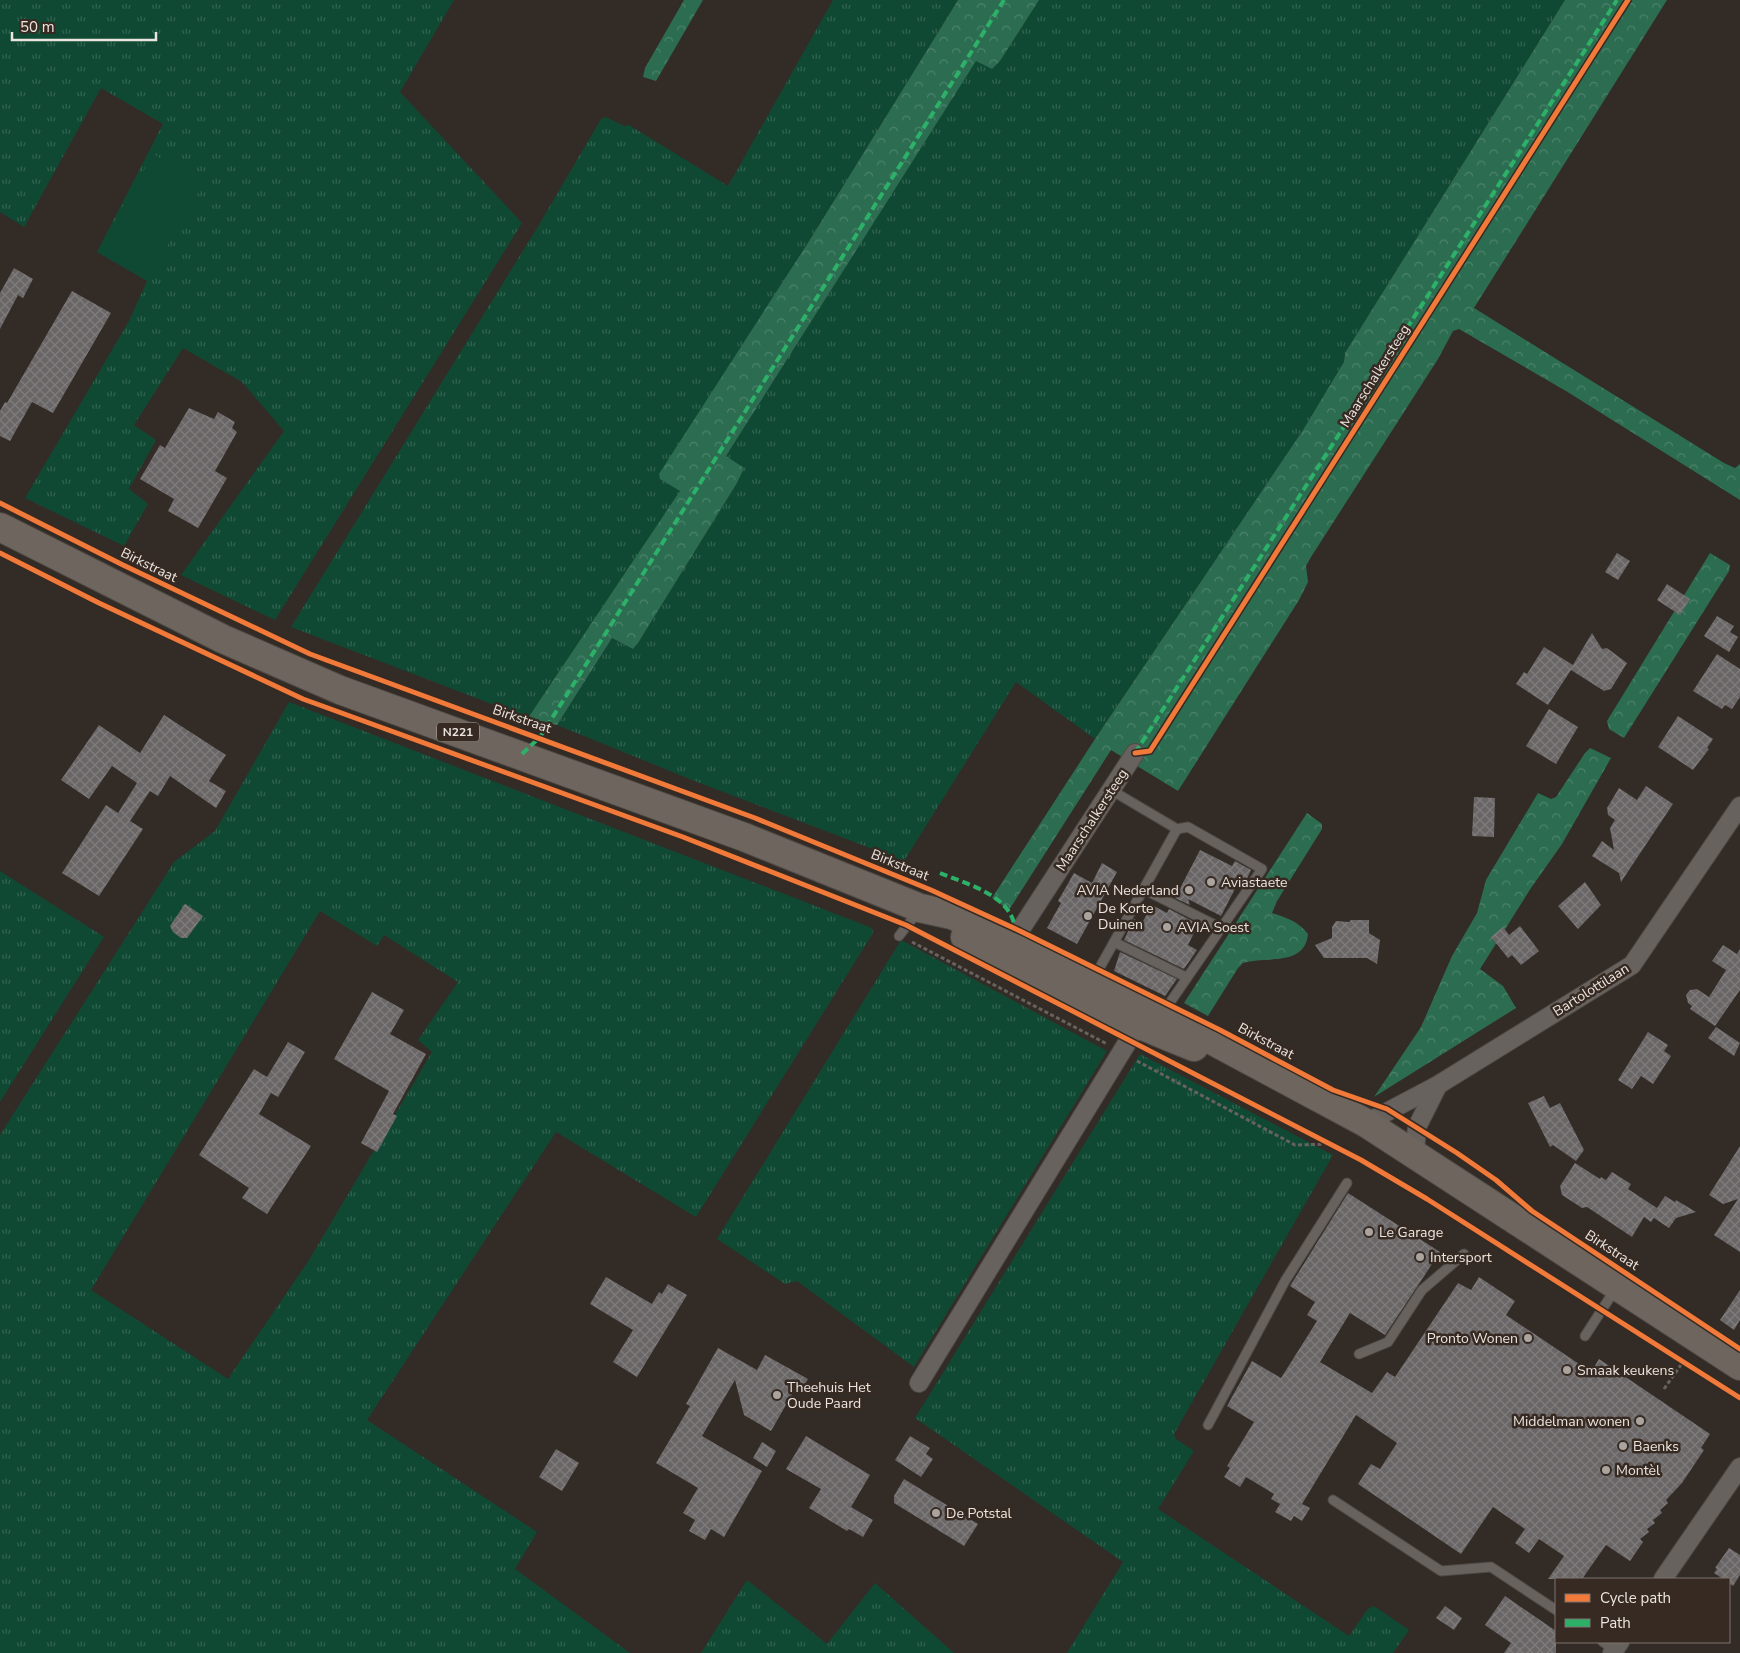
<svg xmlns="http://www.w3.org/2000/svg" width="1740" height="1653" viewBox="0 0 1740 1653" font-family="'Nunito Sans',sans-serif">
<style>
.grass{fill:url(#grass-tufts);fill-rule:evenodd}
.forest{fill:url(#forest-crowns)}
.garden{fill:#0f4934}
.building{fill:url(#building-cross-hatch)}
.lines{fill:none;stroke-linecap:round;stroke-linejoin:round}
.lane-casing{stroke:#4f4a45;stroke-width:11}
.street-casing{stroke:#4f4a45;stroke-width:20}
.primary-casing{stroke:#4f4a45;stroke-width:30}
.path{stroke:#68625e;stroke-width:3;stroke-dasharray:4 2.5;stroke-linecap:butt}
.lane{stroke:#68625f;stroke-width:9}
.street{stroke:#68625f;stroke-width:18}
.primary{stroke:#6e665e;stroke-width:28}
.quiet{stroke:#2db169;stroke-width:4;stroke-dasharray:8 4;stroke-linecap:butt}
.cycleway-casing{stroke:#362a22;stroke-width:8}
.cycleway{stroke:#f17a3a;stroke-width:5}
.poi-dot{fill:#aba49e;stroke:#362a22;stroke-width:2}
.labels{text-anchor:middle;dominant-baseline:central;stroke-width:5;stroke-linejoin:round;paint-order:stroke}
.shield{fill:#362a22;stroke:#b5ada6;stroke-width:1}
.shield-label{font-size:12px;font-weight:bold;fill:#ece5df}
.street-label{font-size:14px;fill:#ece5df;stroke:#362a22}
.poi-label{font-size:14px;fill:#ece5df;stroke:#362a22;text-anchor:start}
</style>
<defs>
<pattern id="grass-tufts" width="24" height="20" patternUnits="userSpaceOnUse" patternTransform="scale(1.25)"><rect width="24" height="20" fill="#0f4934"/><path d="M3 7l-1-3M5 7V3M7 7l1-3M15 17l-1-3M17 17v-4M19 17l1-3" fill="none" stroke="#326351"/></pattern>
<pattern id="forest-crowns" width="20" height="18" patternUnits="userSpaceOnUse" patternTransform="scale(1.25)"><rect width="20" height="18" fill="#2c6d52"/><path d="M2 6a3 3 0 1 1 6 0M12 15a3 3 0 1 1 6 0" fill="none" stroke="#4b826a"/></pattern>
<pattern id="building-cross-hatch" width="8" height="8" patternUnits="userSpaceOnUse" patternTransform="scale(1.25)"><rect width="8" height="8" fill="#6a6667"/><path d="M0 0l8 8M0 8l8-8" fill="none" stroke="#7f7c7c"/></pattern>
</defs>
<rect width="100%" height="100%" fill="#322b26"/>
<g class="grass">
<path d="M0,0H454L400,92L522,223L275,620L181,575L284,431L242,382L183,348L134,425L156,440L129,489L148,504L124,546L25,498L129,321L147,281L97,252L163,124L101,88L24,227L0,212Z"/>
<path d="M833,0H958L811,238L660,474V479L681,491L528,718L291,627L537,228L601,119L606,117L624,126L629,125L728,186Z"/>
<path d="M1039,0H1565L1345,353L1344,362L1303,430L1095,739L1016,682L904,861L692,780L557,725L612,638L633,649L638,643L737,483L743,468L726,456L976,60L992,69L1000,61Z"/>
<path d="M289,702L872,928L873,933L696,1217L556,1132L367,1420L537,1532L515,1569L630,1653H0V1135L174,862L215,831ZM320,911L377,946L384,935L458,982L418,1040L432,1052L309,1260L228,1379L91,1290Z"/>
<path d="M0,871L104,937L0,1102Z"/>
<path d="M901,940L1107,1051L914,1367L797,1281L785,1284L717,1239Z"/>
<path d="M1140,1054L1333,1155L1174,1434L1176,1439L1194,1451L1158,1509L1349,1636L1367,1610L1373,1606L1377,1608L1409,1630L1393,1653H1067L1123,1562L915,1418Z"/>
<path d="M747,1580L827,1644L875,1583L954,1653H701Z"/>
</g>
<g class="forest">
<path d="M684,0H703L656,81L643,77L645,68Z"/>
<path d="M958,0H1039L1000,61L992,69L976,61L726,456L744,468L737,483L638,643L633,649L612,638L557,725L528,718L680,491L660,479L659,474L811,238Z"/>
<path d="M1565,0H1667L1474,308L1724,463L1735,468L1740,464V500L1566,391L1459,329L1453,331L1438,359L1311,557L1306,566L1308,582L1299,600L1178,791L1111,750L1009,910L992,898L1095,739L1303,430L1344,362L1345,353Z"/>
<path d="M1710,553L1730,565L1729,571L1624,738L1609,729L1607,721Z"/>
<path d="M1590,748L1611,758L1562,844L1531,888L1480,969L1503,986L1516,1008L1374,1097L1421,1027L1452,956L1477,913L1486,880L1538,793L1551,799L1556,797L1585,753Z"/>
<path d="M1307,813L1322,824V829L1277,901L1272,913C1287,918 1298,921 1308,934C1305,967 1265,956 1243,963L1238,968L1208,1016L1184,1003Z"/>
</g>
<path class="garden" d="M153,154L204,183L147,280L97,252Z"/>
<g class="building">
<path d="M14,268L33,279L23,298L18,295L0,329V293Z"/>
<path d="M72,291L111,313L53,413L32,402L10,441L0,436V411L5,402L7,403Z"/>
<path d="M189,408L214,419L218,412L235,422L232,428L237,432L215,471L227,478L198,528L168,511L174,499L140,479L160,445L165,448Z"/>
<path d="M1617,553L1630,561L1618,580L1605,572Z"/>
<path d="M1667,584L1690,599L1680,615L1657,600Z"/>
<path d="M1717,616L1734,626L1730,632L1738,637L1729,652L1704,636Z"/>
<path d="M1592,633L1602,649L1607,648L1627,663L1611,689L1604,691L1571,670L1548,705L1516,684L1524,672L1527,674L1544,647L1573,665Z"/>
<path d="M1717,654L1740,669V697L1732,709L1725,705L1722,709L1693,691Z"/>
<path d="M1549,709L1578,727L1556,764L1526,746Z"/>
<path d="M164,715L226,755L209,781L226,791L216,808L170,776L158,796L150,791L130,821L143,829L99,896L62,873L106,805L118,813L137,783L112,766L89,799L61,780L99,725L140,753Z"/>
<path d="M1678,716L1713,739L1707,748L1709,749L1693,770L1658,747Z"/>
<path d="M1646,786L1673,804L1621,882L1619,873L1592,856L1602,841L1614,850L1610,828L1615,820L1608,815L1607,808L1619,788L1637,800Z"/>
<path d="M1474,797L1495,798L1494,837L1472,836Z"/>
<path d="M1200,850L1232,866L1235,861L1251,870L1245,883L1239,881L1221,916L1188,899L1190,905L1175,898Z"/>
<path d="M1102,863L1117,872L1077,944L1047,928L1061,903L1058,901L1074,873L1092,883Z"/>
<path d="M1585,882L1601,905L1578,929L1558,906Z"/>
<path d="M185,904L203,916L187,938H181L173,932L170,926Z"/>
<path d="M1152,905L1167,913L1169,909L1194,922L1196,929L1188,945L1197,950L1184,969L1124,940L1134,919L1142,923Z"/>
<path d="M1351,920H1369V933L1380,940L1377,964L1367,958H1324L1315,945L1332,938V927L1336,921L1349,922Z"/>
<path d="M1520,926L1539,951L1521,965L1512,955L1508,958L1491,937L1503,927L1509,935Z"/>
<path d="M1723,945L1737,954L1740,949V990L1715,1026L1690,1009L1692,1006L1688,1003L1686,995L1690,990L1697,989L1709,997L1726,970L1712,961Z"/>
<path d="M1120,952L1177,979L1165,996L1114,971Z"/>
<path d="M372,992L404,1010L390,1034L426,1054L393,1114L397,1116L377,1152L361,1143L389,1091L334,1059Z"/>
<path d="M1716,1027L1740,1043L1734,1056L1708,1038Z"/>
<path d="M1648,1032L1668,1045L1664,1051L1671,1056L1653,1084L1641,1076L1632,1089L1618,1080Z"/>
<path d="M288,1042L305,1052L278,1097L271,1093L259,1114L311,1146L267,1214L242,1198L249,1188L199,1155L254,1069L267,1077Z"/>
<path d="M1544,1096L1550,1108L1560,1103L1584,1150L1576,1161L1553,1145L1550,1147L1528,1103Z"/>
<path d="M1740,1146V1252L1714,1235L1738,1199L1723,1204L1709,1195Z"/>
<path d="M1575,1163L1600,1179L1601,1177L1606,1180L1612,1172L1631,1184L1628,1189L1657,1208L1665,1196L1675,1202L1676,1200L1696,1212L1676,1218L1669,1228L1654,1218L1651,1222L1644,1217L1632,1237L1587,1207L1582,1208L1562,1195L1560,1186Z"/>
<path d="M1348,1193L1440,1252L1385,1335L1350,1313L1320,1362L1372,1393L1387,1372L1395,1377L1458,1283L1471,1290L1479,1277L1515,1301L1506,1315L1591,1372L1599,1359L1710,1434L1701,1448L1704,1450L1682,1483L1666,1500L1668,1503L1660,1510L1662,1513L1653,1520L1655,1523L1647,1529L1649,1532L1640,1539L1643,1542L1630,1561L1606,1545L1582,1579H1548L1564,1556L1539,1539L1529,1553L1515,1543L1525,1529L1493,1507L1461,1554L1358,1484L1371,1464L1380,1469L1397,1443L1356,1415L1302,1504L1310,1508L1302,1521L1294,1516L1291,1521L1275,1512L1280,1504L1271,1499L1274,1494L1246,1477L1240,1487L1224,1477L1230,1468L1227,1466L1254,1422L1227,1406L1252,1361L1281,1378L1317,1321L1307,1315L1315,1302L1290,1286Z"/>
<path d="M606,1277L652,1304L659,1292L662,1294L668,1284L687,1295L637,1377L613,1362L633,1330L590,1304Z"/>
<path d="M1740,1290V1320L1734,1330L1720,1320Z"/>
<path d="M718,1348L757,1370L765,1355L808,1379L799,1394L794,1391L771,1431L744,1415L735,1380L702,1436L762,1471L724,1537L711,1529L705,1540L689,1531L695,1520L683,1513L698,1488L656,1463L690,1406L686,1404Z"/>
<path d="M806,1436L870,1475L851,1507L873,1520L863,1537L849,1529L847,1531L809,1508L821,1489L786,1469Z"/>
<path d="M910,1436L930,1448L926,1454L933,1459L921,1477L895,1460Z"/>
<path d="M762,1442L776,1451L767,1467L753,1458Z"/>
<path d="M556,1449L579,1463L562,1491L539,1477Z"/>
<path d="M904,1479L978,1524L964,1546L894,1503V1496Z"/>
<path d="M1729,1548L1740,1555V1575L1733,1586L1729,1583V1579H1723L1714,1573L1717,1569L1715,1568Z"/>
<path d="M1505,1596L1556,1631V1653H1504L1511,1643L1485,1625Z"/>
<path d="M1445,1606L1462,1618L1454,1630L1436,1618Z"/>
</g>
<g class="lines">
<g class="lane-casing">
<g id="lane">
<path d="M1143,889L1221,928"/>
<path d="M899,936L919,910"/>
<path d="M1114,942L1186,977"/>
<path d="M1099,969L1177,829L1111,790"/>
<path d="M1169,1004L1262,869L1188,827L1177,829"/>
<path d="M1585,1336L1616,1288"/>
<path d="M1359,1354L1388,1342L1422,1290L1464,1254"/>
<path d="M1208,1425L1285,1281L1347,1183"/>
<path d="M1333,1500L1441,1571L1491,1567L1556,1610"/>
<path d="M1603,1642L1615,1649"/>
</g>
</g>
<g class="street-casing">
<g id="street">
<path d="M1013,941L1135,753"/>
<path d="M1366,1123L1438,1085L1632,965L1740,806"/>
<path d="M1415,1152L1417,1127L1438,1085"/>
<path d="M919,1383L1138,1025L1147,1020"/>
<path d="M1663,1579L1740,1467"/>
<path d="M1612,1653L1620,1642"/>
</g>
</g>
<g class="primary-casing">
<g id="primary">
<path d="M0,527L223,639L340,690L744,837L920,908L952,915L1013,941L1159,1012L1366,1123L1740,1366"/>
<path d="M965,937C1039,979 1115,1016 1194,1047"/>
</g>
</g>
<g class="path">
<path d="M912,942L1107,1044"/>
<path d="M1137,1061L1295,1145L1332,1144"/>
<path d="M1664,1389L1683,1362"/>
</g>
<use href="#lane" class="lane"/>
<use href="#street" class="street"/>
<use href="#primary" class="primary"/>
<g class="quiet">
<path d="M1135,753L1617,0"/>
<path d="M522,754L540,737L580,674L1004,0"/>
<path d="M940,873C966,884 1012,895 1015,929"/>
</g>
<g class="cycleway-casing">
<g id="cycleway">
<path d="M0,503L123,565L310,654L755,818L931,890L1020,931L1220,1030L1333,1090L1387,1109L1457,1153L1496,1180L1532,1211L1740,1349"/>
<path d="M0,553L99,603L303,699L683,837L906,925L1361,1160L1427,1199L1740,1398"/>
<path d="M1135,753L1150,751L1628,0"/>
</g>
</g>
<use href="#cycleway" class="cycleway"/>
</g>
<g class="poi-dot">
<circle cx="1211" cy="882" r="5"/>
<circle cx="1189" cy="890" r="5"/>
<circle cx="1088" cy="916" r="5"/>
<circle cx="1167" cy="927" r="5"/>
<circle cx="1369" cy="1232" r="5"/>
<circle cx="1420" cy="1257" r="5"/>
<circle cx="1528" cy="1338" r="5"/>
<circle cx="1567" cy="1370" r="5"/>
<circle cx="777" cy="1395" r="5"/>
<circle cx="1640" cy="1421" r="5"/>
<circle cx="1623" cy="1446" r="5"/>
<circle cx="1606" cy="1470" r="5"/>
<circle cx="936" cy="1513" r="5"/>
</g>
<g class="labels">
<rect class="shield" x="437" y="722.5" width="42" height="19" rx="4"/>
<g class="shield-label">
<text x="458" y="732">N221</text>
</g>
<g class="street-label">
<text transform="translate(1375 376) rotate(-58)">Maarschalkersteeg</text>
<text transform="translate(149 565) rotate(26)">Birkstraat</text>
<text transform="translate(522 719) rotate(19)">Birkstraat</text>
<text transform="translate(1092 820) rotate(-57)">Maarschalkersteeg</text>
<text transform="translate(900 865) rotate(22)">Birkstraat</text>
<text transform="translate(1591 990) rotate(-32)">Bartolottilaan</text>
<text transform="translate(1266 1041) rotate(28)">Birkstraat</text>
<text transform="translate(1612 1250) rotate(33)">Birkstraat</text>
</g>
<g class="poi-label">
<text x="1221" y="882">Aviastaete</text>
<text x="1179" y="890" text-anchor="end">AVIA Nederland</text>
<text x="1098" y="908">De Korte<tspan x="1098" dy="16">Duinen</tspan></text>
<text x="1177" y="927">AVIA Soest</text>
<text x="1379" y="1232">Le Garage</text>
<text x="1430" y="1257">Intersport</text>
<text x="1518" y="1338" text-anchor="end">Pronto Wonen</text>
<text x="1577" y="1370">Smaak keukens</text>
<text x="787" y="1387">Theehuis Het<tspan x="787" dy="16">Oude Paard</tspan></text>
<text x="1630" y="1421" text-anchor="end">Middelman wonen</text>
<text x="1633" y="1446">Baenks</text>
<text x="1616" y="1470">Montèl</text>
<text x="946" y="1513">De Potstal</text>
</g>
</g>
<rect x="1555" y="1578" width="175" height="65" fill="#362a22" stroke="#7f756e"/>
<rect x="1565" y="1594" width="25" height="8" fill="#f17a3a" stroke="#7f756e"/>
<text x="1600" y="1603" font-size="15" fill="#ece5df">Cycle path</text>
<rect x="1565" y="1619" width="25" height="8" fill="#2db169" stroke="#7f756e"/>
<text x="1600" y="1628" font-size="15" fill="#ece5df">Path</text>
<path d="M12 32v8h144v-8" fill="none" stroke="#ece5df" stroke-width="2.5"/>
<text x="20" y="32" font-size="15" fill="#ece5df" stroke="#362a22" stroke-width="4" paint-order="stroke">50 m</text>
</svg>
